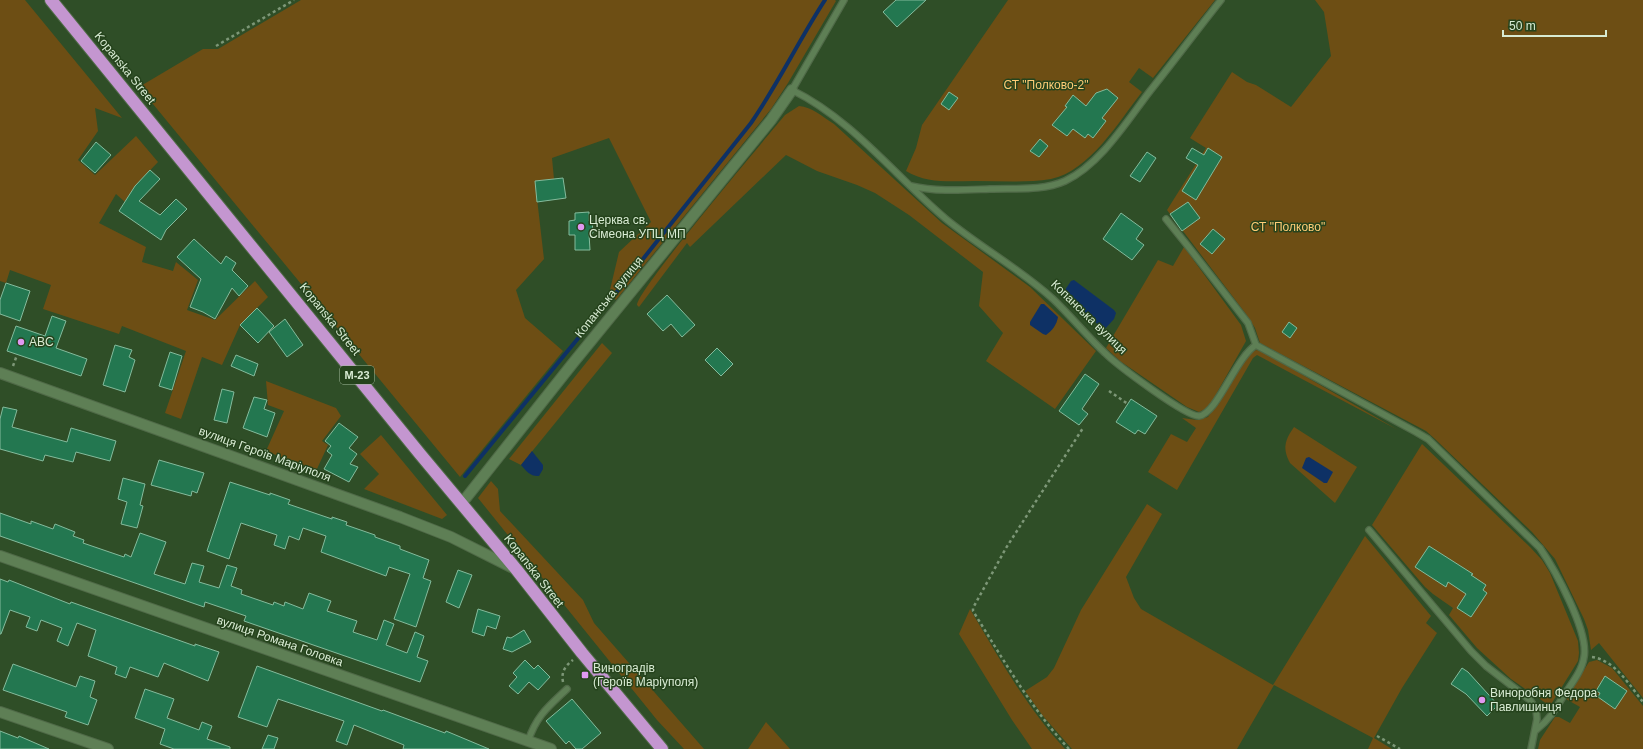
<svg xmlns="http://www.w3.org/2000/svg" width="1643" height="749" viewBox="0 0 1643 749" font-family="Arial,sans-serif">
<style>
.green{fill:#6d4e14}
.water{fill:#0e3165}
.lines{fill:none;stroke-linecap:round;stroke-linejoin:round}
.stream{stroke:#0e3165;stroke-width:4}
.building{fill:#237750;stroke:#84bb9c}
.lane-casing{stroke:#506a48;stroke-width:8}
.street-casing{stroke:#506a48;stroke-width:12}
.highway-casing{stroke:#506a48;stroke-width:14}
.path{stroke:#7d9777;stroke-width:2.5;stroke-dasharray:3 3;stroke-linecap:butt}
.lane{stroke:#5e7f55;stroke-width:5.5}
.street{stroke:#5e7f55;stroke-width:10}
.highway{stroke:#c496d0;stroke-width:12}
.poi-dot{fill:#df98f1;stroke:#25431c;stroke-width:1.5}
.labels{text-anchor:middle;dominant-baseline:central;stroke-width:3;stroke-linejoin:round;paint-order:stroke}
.shield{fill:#25431c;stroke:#a2b99c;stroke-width:1}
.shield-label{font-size:11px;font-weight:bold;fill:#d8ebd3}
.street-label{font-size:12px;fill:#d8ebd3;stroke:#25431c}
.park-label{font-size:12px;fill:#ffcc76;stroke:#25431c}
.poi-label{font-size:12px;fill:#d8ebd3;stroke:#25431c;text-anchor:start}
</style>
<rect width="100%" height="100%" fill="#2f4e27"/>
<g class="green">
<path d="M0,0H25L122,118L95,108L98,131L78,160L95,175L136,136L158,162L135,186L125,202L116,194L99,223L146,247L142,262L173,271L176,262L198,280L187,310L215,320L255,281L268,297L240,325L222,365L202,357L181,419L165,413L186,351L122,326L119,334L43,309L51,285L10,270L6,283L0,281Z"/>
<path d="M301,0H835L836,1L788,83L771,109L616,300L609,294L619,252L651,222L609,138L552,158L554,179L535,181L544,259L516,290L525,318L563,351L460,477L139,87L203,49H218Z"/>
<path d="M1008,0H1215L1153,78L1139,68L1129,82L1142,92C1119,121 1090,171 1051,179C1026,183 1000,181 975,181C951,181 927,184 906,171L916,148L922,125Z"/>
<path d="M1315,0H1643V698L1599,643L1591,650L1588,630L1584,619L1555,559L1532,532L1435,439L1426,431L1260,343L1255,328L1246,314L1167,210L1206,148L1190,138L1232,72L1247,82L1256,85L1291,107L1331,56L1324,12Z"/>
<path d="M799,106C812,107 823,117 834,124L942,223L1030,287L1096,351L1055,409L986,361L1003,333L979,306L983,272L909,215L875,193L857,185L817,171L786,155L690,247L687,243L639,307L637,305C637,290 766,138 785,115Z"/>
<path d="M1184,247L1241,325L1246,341L1210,405L1205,409L1199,412L1187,407L1120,361L1106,348L1158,260L1173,266Z"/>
<path d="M602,343L612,353L521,465L509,459Z"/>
<path d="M1257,350L1265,353L1398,430L1257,355L1253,358L1177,490L1148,472L1171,434L1187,442L1196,428L1182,418L1197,420L1208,417L1245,358L1253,351Z"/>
<path d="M266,381L336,408L341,416L322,441L328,445L316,471L266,451L284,411L268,405Z"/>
<path d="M1294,427L1357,467L1335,503L1290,463C1282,448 1285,440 1294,427Z"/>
<path d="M381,435L447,515L442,519L364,489L379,474L360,454Z"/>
<path d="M1422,444L1530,547L1542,560L1550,573L1578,641L1579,653L1578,661L1550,706L1511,679L1477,648L1449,615L1453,608L1433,594L1425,587L1372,525Z"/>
<path d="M491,481L498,489L500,511L583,600L594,623L704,749H684L657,720L478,498Z"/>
<path d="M1147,504L1162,514L1126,577L1134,598L1141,609L1273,685L1365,536L1431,616L1426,623L1437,633L1402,688L1374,738L1392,749H1368L1373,738L1274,685L1237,749H1072L1043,716L1025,691L1047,677L1054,668L1081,610Z"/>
<path d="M970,609C999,658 1026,707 1065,749H1032L1012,720L959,634Z"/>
<path d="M1597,660L1612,668L1643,706V749H1538L1540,740L1555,717H1559L1570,723L1580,707L1566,699L1589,662Z"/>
<path d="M766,722L790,749H748Z"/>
</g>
<g class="water">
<path d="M1074,280L1114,310L1116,313L1114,319L1104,330L1063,293L1071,281Z"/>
<path d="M1041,304H1044L1058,317C1057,324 1052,331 1046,335L1043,334L1030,325V322Z"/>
<path d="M532,451L543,465V469L539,476C531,477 526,471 521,465Z"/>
<path d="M1309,457L1333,472L1327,483H1324L1302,468L1306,458Z"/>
</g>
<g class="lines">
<g class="stream">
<path d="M612,298L751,123C778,84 799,40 825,0"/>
<path d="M465,476L603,308"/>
</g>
</g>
<g class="building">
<path d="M896,0H926L897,27L883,12Z"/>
<path d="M1107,89L1118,98L1102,118L1106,121L1093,138L1088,134L1085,138L1073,129L1067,136L1052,125L1067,107L1065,106L1073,95L1086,106L1096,93Z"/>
<path d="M949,92L958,98L949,110L941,104Z"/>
<path d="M1040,139L1048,146L1039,157L1030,151Z"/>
<path d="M96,142L111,155L95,173L81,161Z"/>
<path d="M1192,148L1204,155L1208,148L1222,157L1196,200L1182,191L1198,165L1186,158Z"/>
<path d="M1147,152L1156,158L1140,182L1130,176Z"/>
<path d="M150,170L160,179L139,201L160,215L176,199L187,209L166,230L161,240L119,211L135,186Z"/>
<path d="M563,178L566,198L537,202L535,181Z"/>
<path d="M1188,202L1200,218L1182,231L1170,214Z"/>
<path d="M589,212V221L592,220L593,233L589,234L590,250H575V235H569V221L575,220V213Z"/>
<path d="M1121,213L1143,229L1136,239L1144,245L1132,260L1103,239Z"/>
<path d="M1213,229L1225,239L1212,254L1200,244Z"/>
<path d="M194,239L221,264L226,256L236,263L232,270L248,286L239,296L232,288L215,319L203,312L190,307L201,279L177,257Z"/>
<path d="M6,283L30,291L20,321L0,314V300Z"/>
<path d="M667,295L695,325L682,337L671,324L663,331L647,314Z"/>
<path d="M257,308L274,326L258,343L240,325Z"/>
<path d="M52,316L66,321L56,348L87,359L81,376L7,351L16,326L45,336Z"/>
<path d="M285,319L303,345L287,357L269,332Z"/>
<path d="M1289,322L1297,328L1290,338L1282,332Z"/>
<path d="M115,345L132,350L129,357L135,360L125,392L103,385Z"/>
<path d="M717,348L733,364L721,376L705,360Z"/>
<path d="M170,352L182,356L172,390L159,386Z"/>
<path d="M236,355L258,364L254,376L231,366Z"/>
<path d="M1085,374L1099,384L1082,409L1088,414L1079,425L1059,411Z"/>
<path d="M222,389L234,392L227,423L214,420Z"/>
<path d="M254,397L267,400L264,409L275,413L267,437L243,428Z"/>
<path d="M1131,399L1157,416L1145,434L1138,430L1135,434L1116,422Z"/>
<path d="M3,407L17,410L12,427L67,442L71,428L116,441L110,461L76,452L73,462L45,455L43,461L0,449V419Z"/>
<path d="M339,423L358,437L349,448L357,454L350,464L358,467L349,482L324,469L332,455L327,451L331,446L325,441Z"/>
<path d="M159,460L204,473L197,493L192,491L191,496L151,485Z"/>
<path d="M123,478L145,484L140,505L143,506L137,528L121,524L127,502L118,499Z"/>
<path d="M230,482L270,495V493L290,500L288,504L332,519V517L347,522L346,525L375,535V537L400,546V549L429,560L423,578L431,581L416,627L394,619L410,574L389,567L386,576L321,552L326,536L303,528L299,540L289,536L285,549L274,545L277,535L241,523L229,559L207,551Z"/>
<path d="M0,513L31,524V521L53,529L55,524L75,532L73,536L84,540L83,543L124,557L125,554L131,557L140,533L166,542L154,574L185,584L192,563L204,566L199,582L219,588L227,565L237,568L231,586L242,590L241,594L273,605L274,602L284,606L285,602L303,609L309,593L331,601L327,611L357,621L353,632L377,640L384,620L394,624L386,645L407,653L415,632L424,636L417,657L428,661L420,682L244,621L246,616L205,602L204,607L0,536Z"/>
<path d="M1429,546L1473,574L1471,575L1486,585L1483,590L1487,593L1471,617L1457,608L1466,594L1448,582L1446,587L1415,567Z"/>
<path d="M458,570L472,575L459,608L446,602Z"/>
<path d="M0,579L8,582L9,580L70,604L71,602L195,646V644L219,652L208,681L164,663L158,677L130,667L126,678L115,674L117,667L88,656L96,630L77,623L68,646L57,641L62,628L41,620L37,631L26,627L30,617L10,610L1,634H0Z"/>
<path d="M478,609L500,616L496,629L487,626L484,636L472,632Z"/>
<path d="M524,630L531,642L512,652L503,649L507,637L511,638Z"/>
<path d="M525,660L534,669L538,665L550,677L538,690L529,682L518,694L509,686L517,677L513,673Z"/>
<path d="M13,664L76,687L80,676L95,681L90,697L97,700L88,725L65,717L67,712L3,690Z"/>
<path d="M257,666L382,711L383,710L445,733L446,731L489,749H403L404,745L354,725L347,745L336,741L344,721L278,699L267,727L238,717Z"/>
<path d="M1462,668L1468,672L1498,705L1487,716L1466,694L1451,684Z"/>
<path d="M1605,676L1627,691L1615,709L1598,697L1600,693L1596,691Z"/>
<path d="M145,689L174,699L167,718L199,730L202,722L212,726L207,739L230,747V749H174L160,744L165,729L135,718Z"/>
<path d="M572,699L601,733L582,749H576L569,741L566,744L546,721Z"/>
<path d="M0,731L18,738L19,736L49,749H0Z"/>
<path d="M268,735L278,738L274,749H262Z"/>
</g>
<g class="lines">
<g class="lane-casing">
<g id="lane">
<path d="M844,0L792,90C853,120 895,176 946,219C980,247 1020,269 1053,299C1071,316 1087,336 1105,353C1116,364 1186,417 1199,416C1217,414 1236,357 1256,345"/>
<path d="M911,186C937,192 963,190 990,189C1014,188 1043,191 1065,181C1100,165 1127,121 1150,91C1174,61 1197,30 1221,0"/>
<path d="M1166,219L1187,245L1248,323L1256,345L1416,432L1428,439L1540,548C1555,570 1589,631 1584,657C1582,671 1572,683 1564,695C1555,710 1550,719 1536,730"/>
<path d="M1369,530L1471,651L1486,666L1530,700L1536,709L1537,719L1531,749"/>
<path d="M528,741C537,715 548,707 567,689"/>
</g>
</g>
<g class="street-casing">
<g id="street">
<path d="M0,373L400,517L451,537L515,569"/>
<path d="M462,503L573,363L771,120L792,90"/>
<path d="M0,556L551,749"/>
<path d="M0,712L108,749"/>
</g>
</g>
<g class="highway-casing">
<path id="highway" d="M51,0L420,454L516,569L582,653L662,749"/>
</g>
<g class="path">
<path d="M216,46L294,0"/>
<path d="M13,366L17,355"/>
<path d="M1109,391L1128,404"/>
<path d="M1592,657C1615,660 1630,686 1643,702"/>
<path d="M563,682C561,672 565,666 573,660"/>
<path d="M1377,736L1400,749"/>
<path d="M1069,749C1030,707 1003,659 973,611V608L1006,548L1083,428"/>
</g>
<use href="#lane" class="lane"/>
<use href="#street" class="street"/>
<use href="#highway" class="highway"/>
</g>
<g class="poi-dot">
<circle cx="581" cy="227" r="4"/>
<circle cx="21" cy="342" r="4"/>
<rect x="581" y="671" width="8" height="8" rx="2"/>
<circle cx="1482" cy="700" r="4"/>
</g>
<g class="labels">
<rect class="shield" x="340" y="366" width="34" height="18" rx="3"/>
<g class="shield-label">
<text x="357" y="375">М-23</text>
</g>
<g class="street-label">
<text transform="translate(125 68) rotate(51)">Kopanska Street</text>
<text transform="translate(609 297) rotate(-51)">Копанська вулиця</text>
<text transform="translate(1089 317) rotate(44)">Копанська вулиця</text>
<text transform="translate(330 319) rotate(51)">Kopanska Street</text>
<text transform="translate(265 454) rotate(20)">вулиця Героїв Маріуполя</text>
<text transform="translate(534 571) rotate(52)">Kopanska Street</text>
<text transform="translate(280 641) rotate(19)">вулиця Романа Головка</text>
</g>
<g class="park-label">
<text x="1046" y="85">СТ "Полково-2"</text>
<text x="1288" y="227">СТ "Полково"</text>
</g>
<g class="poi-label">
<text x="589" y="220">Церква св.<tspan x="589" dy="14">Сімеона УПЦ МП</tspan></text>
<text x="29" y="342">ABC</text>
<text x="593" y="668">Виноградів<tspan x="593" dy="14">(Героїв Маріуполя)</tspan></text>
<text x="1490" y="693">Виноробня Федора<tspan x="1490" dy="14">Павлишинця</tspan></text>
</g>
</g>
<path d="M1503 30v6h103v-6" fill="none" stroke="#d8ebd3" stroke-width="2"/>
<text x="1509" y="30" font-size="12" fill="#d8ebd3" stroke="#25431c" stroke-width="3" paint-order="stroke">50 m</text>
</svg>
